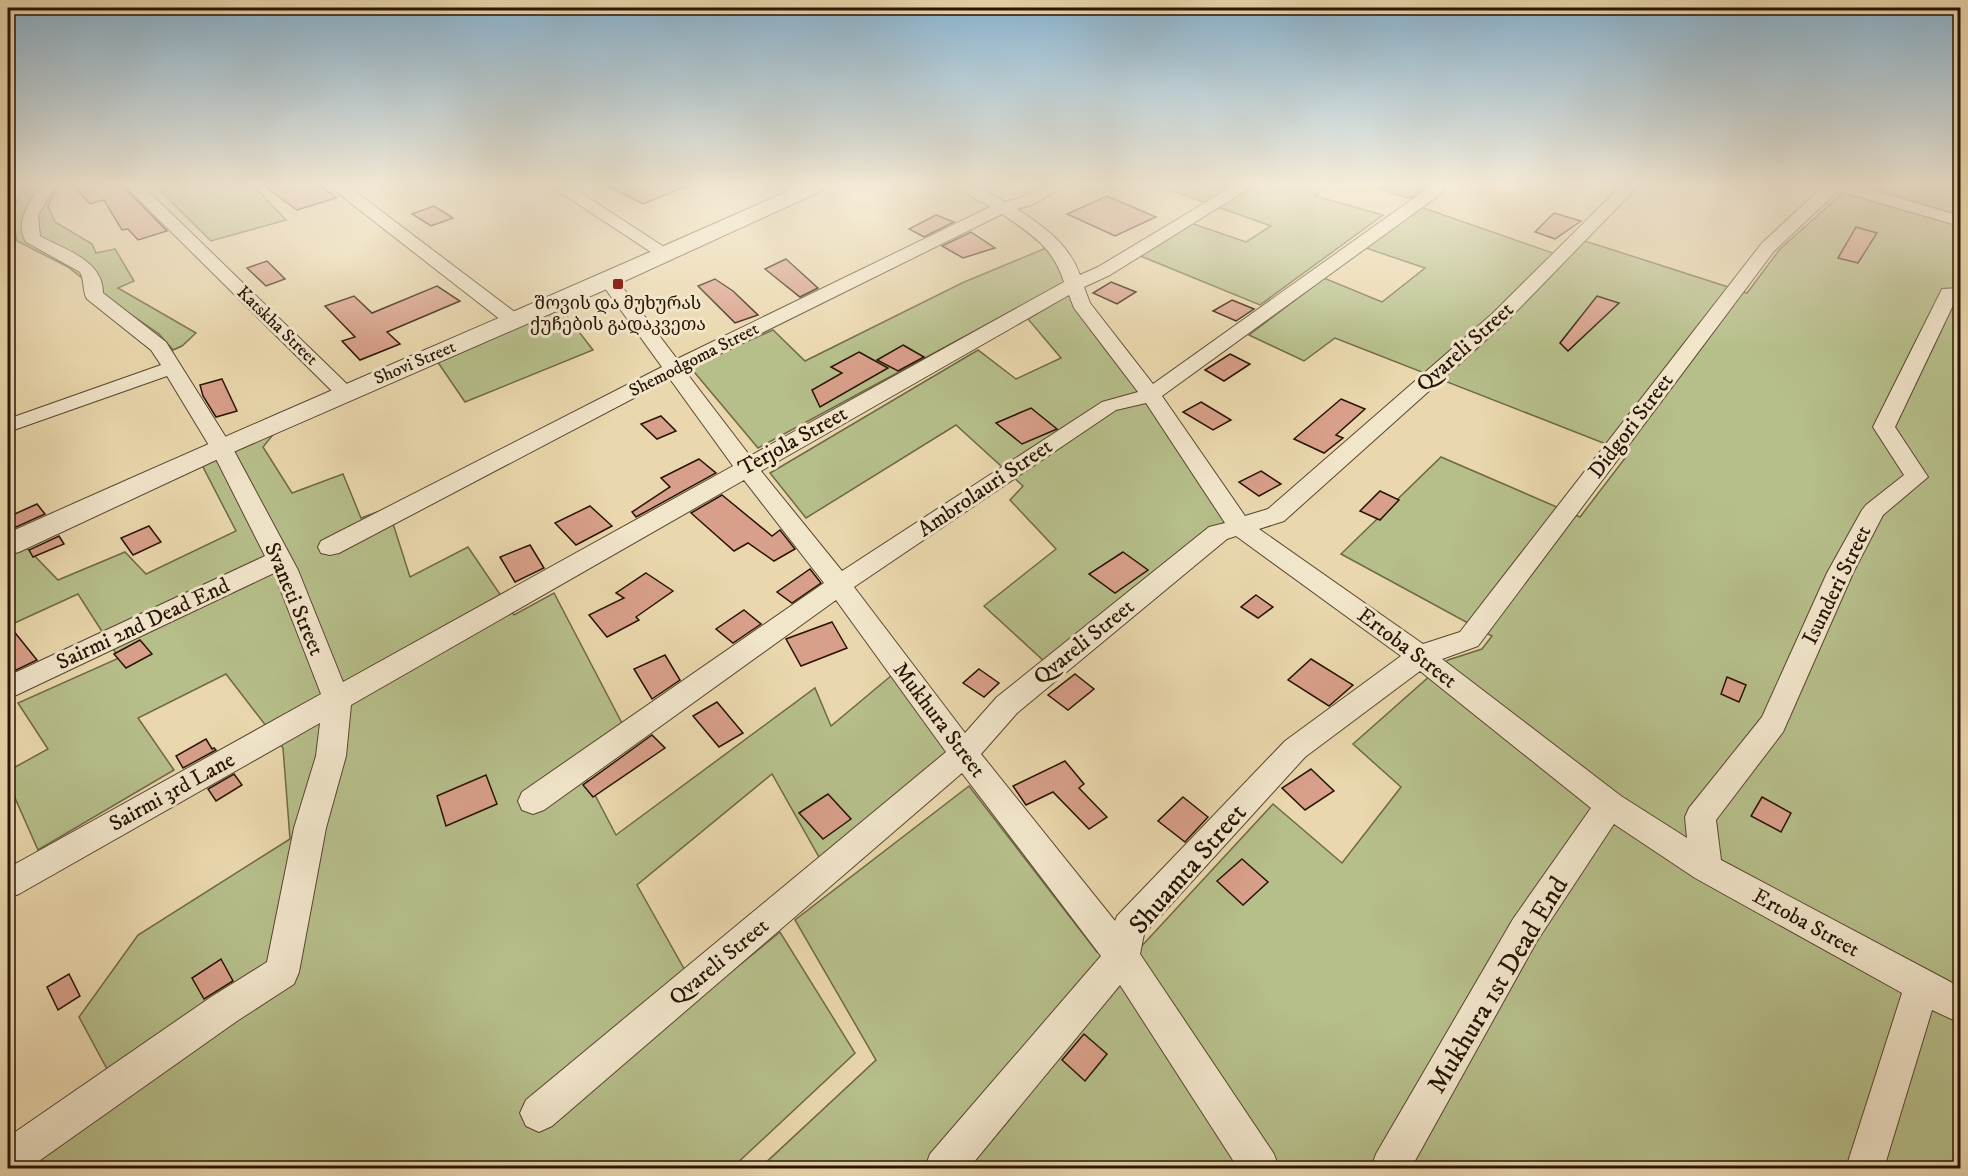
<svg xmlns="http://www.w3.org/2000/svg" width="1968" height="1176" viewBox="0 0 1968 1176" font-family="'IM FELL DW Pica','Noto Serif Georgian',serif">
<style>
.green{fill:#b6be8a;stroke:#6e6946;stroke-width:1.5}
.building{fill:#d89f8a;stroke:#271403;stroke-width:1.5}
.lines{fill:none;stroke-linecap:round;stroke-linejoin:round}
.minor-casing{stroke:#58452e;stroke-width:2}
.tertiary-casing{stroke:#58452e;stroke-width:2}
.minor{fill:#f1e5ca;fill-rule:evenodd}
.tertiary{fill:#f1e5ca;fill-rule:evenodd}
.poi-dot{fill:#8f2418;stroke:#f1e5ca;stroke-width:2}
.labels{text-anchor:middle;dominant-baseline:central;stroke-width:6;stroke-linejoin:round;paint-order:stroke}
.far-poi-label{font-size:18px;fill:#271403;stroke:#f1e5ca}
.far-street-label{font-size:18px;fill:#271403;stroke:#f1e5ca}
.street-label{font-size:22px;fill:#271403;stroke:#f1e5ca}
.near-street-label{font-size:27px;fill:#271403;stroke:#f1e5ca}
</style>
<rect width="100%" height="100%" fill="#ead7ad"/>
<filter id="stains"><feTurbulence type="fractalNoise" baseFrequency=".00333" numOctaves="4"/><feColorMatrix values="0 0 0 0 .2 0 0 0 0 .09 0 0 0 0 .02 0 0 0 .5 -.17"/></filter>
<radialGradient id="worn" r=".72"><stop offset=".6" stop-color="#630" stop-opacity="0"/><stop offset="1" stop-color="#630" stop-opacity=".3"/></radialGradient>
<g class="green">
<path d="M24,183H59L48,206L55,222L92,244L96,253L115,249L134,281L118,288L196,333L182,346L173,350L159,334L103,295L68,267L17,241C12,216 13,206 24,183Z"/>
<path d="M152,183H251L286,220L211,241Z"/>
<path d="M1177,183H1334L1315,196L1383,215L1260,305L1138,255L1191,223L1246,242L1271,226L1167,189Z"/>
<path d="M1362,183H1427V186L1410,199Z"/>
<path d="M1854,183L1960,185V1168H760L876,1060L795,920L969,786L1097,952L1138,950L1273,804L1342,863L1401,787L1353,744L1448,660L1482,649L1492,636L1341,554L1441,457L1580,517L1629,453L1335,338L1304,361L1249,335L1324,278L1382,302L1425,268L1363,247L1421,207L1564,257L1582,240L1747,293L1780,249Z"/>
<path d="M1046,248L1071,279L758,448L690,367L773,330L805,361L962,283Z"/>
<path d="M1075,290L1232,516L1045,662L984,606L1056,549L1010,500L1023,486L956,425L806,518L770,473L978,350L1016,379L1061,358L1028,319Z"/>
<path d="M559,306L593,350L465,402L437,361Z"/>
<path d="M276,431L263,447L292,493L343,474L361,518L388,508L410,577L468,547L514,615L554,593L625,729L576,759L616,835L815,688L831,726L892,675L961,771L832,880L772,774L637,885L700,997L780,932L855,1053L732,1168H15L121,1095L79,1017L138,935L290,839L283,748L226,674L138,718L174,770L38,850L8,782V771L48,749L18,703L119,658L78,594L8,626V552L24,545L58,580L125,552L146,574L236,531L201,463Z"/>
</g>
<g class="building">
<path d="M71,183H120L167,231L138,240L128,229L122,230L104,200L90,204Z"/>
<path d="M260,183H317L336,198L297,210Z"/>
<path d="M602,183H692V184L643,204Z"/>
<path d="M1107,196L1156,217L1115,236L1067,214Z"/>
<path d="M434,206L453,218L431,226L412,214Z"/>
<path d="M1554,213L1581,221L1555,239L1535,232Z"/>
<path d="M936,215L954,222L924,237L909,229Z"/>
<path d="M1856,227L1877,233L1858,263L1838,258Z"/>
<path d="M971,232L995,248L963,258L942,246Z"/>
<path d="M786,259L818,288L800,297L765,269Z"/>
<path d="M267,261L285,279L266,286L247,268Z"/>
<path d="M715,279L733,291L758,315L735,323L698,286Z"/>
<path d="M1111,282L1136,292L1117,304L1093,293Z"/>
<path d="M437,286L460,301L387,332L400,344L360,360L342,341L355,337L325,306L354,296L372,313Z"/>
<path d="M1597,296L1619,303L1568,351L1560,343Z"/>
<path d="M1232,300L1254,309L1236,321L1213,311Z"/>
<path d="M903,345L924,357L898,371L877,360Z"/>
<path d="M859,352L888,368L820,407L812,390L842,373L831,367Z"/>
<path d="M1230,354L1250,364L1224,381L1205,370Z"/>
<path d="M222,379L237,411L216,417L203,396L200,385Z"/>
<path d="M1341,399L1365,409L1336,435L1343,438L1324,453L1294,439Z"/>
<path d="M1201,402L1231,420L1213,430L1183,412Z"/>
<path d="M1031,408L1057,429L1022,444L996,423Z"/>
<path d="M661,416L676,431L657,439L641,424Z"/>
<path d="M699,459L716,473L636,517L632,512L670,487L661,478Z"/>
<path d="M1261,471L1281,484L1259,496L1239,482Z"/>
<path d="M1380,491L1399,500L1380,520L1360,511Z"/>
<path d="M722,495L772,536L780,530L795,549L774,561L748,543L734,551L691,513Z"/>
<path d="M37,504L45,514L14,528L8,517Z"/>
<path d="M590,506L612,526L576,545L555,523Z"/>
<path d="M149,526L161,542L133,555L121,538Z"/>
<path d="M59,536L64,544L33,557L29,550Z"/>
<path d="M530,545L544,568L515,582L500,557Z"/>
<path d="M1123,552L1148,570L1115,593L1089,574Z"/>
<path d="M810,569L821,583L792,603L777,592Z"/>
<path d="M646,573L673,591L636,617L639,620L607,637L589,615L624,598L616,593Z"/>
<path d="M1256,595L1273,607L1258,618L1241,607Z"/>
<path d="M744,610L761,624L733,643L716,629Z"/>
<path d="M832,622L847,648L801,666L786,639Z"/>
<path d="M8,624L37,660L8,674Z"/>
<path d="M140,640L152,654L126,668L114,654Z"/>
<path d="M665,655L680,680L652,699L634,669Z"/>
<path d="M1311,659L1353,685L1329,706L1288,680Z"/>
<path d="M979,669L999,683L984,697L963,683Z"/>
<path d="M1075,674L1094,689L1068,710L1048,695Z"/>
<path d="M1727,677L1746,685L1739,702L1721,694Z"/>
<path d="M717,702L743,733L719,747L693,716Z"/>
<path d="M652,735L665,748L593,797L583,785Z"/>
<path d="M206,739L212,749L214,748L216,750L183,768L176,756Z"/>
<path d="M1065,761L1084,784L1079,788L1107,817L1089,829L1053,792L1026,805L1013,786Z"/>
<path d="M1311,769L1334,791L1305,810L1282,788Z"/>
<path d="M234,774L242,785L216,801L208,789Z"/>
<path d="M486,775L497,804L446,826L437,796Z"/>
<path d="M828,794L851,819L823,839L799,813Z"/>
<path d="M1183,797L1208,817L1185,842L1158,821Z"/>
<path d="M1762,797L1791,813L1781,832L1751,816Z"/>
<path d="M1242,859L1268,882L1243,905L1217,881Z"/>
<path d="M221,959L233,981L204,999L192,978Z"/>
<path d="M69,974L80,996L58,1010L47,987Z"/>
<path d="M1084,1034L1107,1054L1085,1081L1062,1060Z"/>
</g>
<g class="lines">
<g class="minor-casing">
<g id="minor">
<path d="M41,183H57L38,215L40,236C65,250 103,260 103,293L166,342L232,447L298,570L343,682L733,466L670,379L339,553L330,555L321,553L318,547L321,541L662,367L599,280L602,276H614L677,359L990,207L948,183H969L1005,202L1022,197L1048,183H1069L1034,204L1017,209C1043,226 1069,244 1080,275L1098,267L1238,183H1258L1110,275L1084,287L1090,303L1153,384L1428,188L1427,183H1443L1444,190L1442,193L1162,396L1245,516L1268,509L1492,314L1624,183H1641L1506,322L1284,521L1259,529L1423,644L1460,632L1762,243L1827,183H1848L1960,216V226L1838,191L1774,251L1478,646L1442,659L1621,796L1687,838L1685,817L1689,808L1762,717L1827,573L1862,510L1866,505L1904,475L1873,427L1942,289L1960,288V298L1956,299L1895,427L1928,477L1883,515L1853,573L1783,732L1716,820L1721,860L1960,987V1023L1932,1010L1884,1168H1846L1902,993L1695,878L1614,824L1537,941L1411,1168H1371L1376,1154L1513,919L1591,808L1420,671L1305,757L1144,934L1140,954L1274,1154L1279,1168H1238L1120,985L969,1168H925L930,1154L1101,956L962,773L552,1126L539,1132L526,1126L520,1113L526,1100L946,752L836,600L544,810L533,814L522,810L518,801L522,792L824,583L744,480L351,705L346,756L326,828L299,972L294,984L237,1021L29,1168H8V1137L211,997L267,962L294,828L316,756L320,723L19,894L8,898V868L321,694L274,573L8,699V676L265,556L210,447L167,376L8,432V419L161,365L151,350L87,299C82,291 85,281 80,272L26,242C13,220 32,202 41,183ZM1002,214C1031,234 1053,247 1064,282L750,456L685,371ZM1069,295L1074,308L1138,392L1102,402L842,571L761,471ZM1146,403L1225,523L1209,527L997,697L965,733L854,587L1116,410ZM1236,536L1401,656L1285,741L1117,916L1115,921L981,754L1017,713L1227,539Z"/>
<path d="M122,183H140L352,389L355,393L352,397L345,399L338,397Z"/>
<path d="M325,183H344L520,316L523,320L520,324H506Z"/>
<path d="M546,183H566L675,254L672,258H660Z"/>
<path d="M779,183H800L812,192L810,195H798Z"/>
</g>
</g>
<g class="tertiary-casing">
<path id="tertiary" d="M806,183H833L830,187L616,285L231,453L19,552L8,555V533C272,414 540,302 806,183Z"/>
</g>
<use href="#minor" class="minor"/>
<use href="#tertiary" class="tertiary"/>
</g>
<linearGradient id="sky" x2="0" y2="1"><stop stop-color="#89b5d3"/><stop offset="0.53" stop-color="#f6edda"/><stop offset="1" stop-color="#f6edda" stop-opacity="0"/></linearGradient>
<rect width="1968" height="348" fill="url(#sky)"/>
<rect class="poi-dot" x="612" y="278" width="12" height="12" rx="3"/>
<g class="labels">
<g class="far-poi-label">
<text x="618" y="304">შოვის და მუხურას<tspan x="618" dy="21">ქუჩების გადაკვეთა</tspan></text>
</g>
<g class="far-street-label">
<text transform="translate(277 326) rotate(44)">Katskha Street</text>
<text transform="translate(694 360) rotate(-27)">Shemodgoma Street</text>
<text transform="translate(415 363) rotate(-23)">Shovi Street</text>
</g>
<g class="street-label">
<text transform="translate(1465 347) rotate(-42)">Qvareli Street</text>
<text transform="translate(1631 426) rotate(-53)">Didgori Street</text>
<text transform="translate(793 441) rotate(-29)">Terjola Street</text>
<text transform="translate(985 488) rotate(-34)">Ambrolauri Street</text>
<text transform="translate(1837 585) rotate(-64)">Isunderi Street</text>
<text transform="translate(294 599) rotate(67)">Svaneti Street</text>
<text transform="translate(143 624) rotate(-25)">Sairmi 2nd Dead End</text>
<text transform="translate(1084 642) rotate(-39)">Qvareli Street</text>
<text transform="translate(1407 648) rotate(37)">Ertoba Street</text>
<text transform="translate(939 720) rotate(53)">Mukhura Street</text>
<text transform="translate(172 792) rotate(-29)">Sairmi 3rd Lane</text>
<text transform="translate(1806 923) rotate(29)">Ertoba Street</text>
<text transform="translate(719 962) rotate(-40)">Qvareli Street</text>
</g>
<g class="near-street-label">
<text transform="translate(1188 869) rotate(-49)">Shuamta Street</text>
<text transform="translate(1498 985) rotate(-59)">Mukhura 1st Dead End</text>
</g>
</g>
<rect width="1968" height="1176" fill="none" stroke="#ead7ad" stroke-width="30"/>
<rect x="9" y="9" width="1950" height="1158" fill="none" stroke="#271403" stroke-width="3"/>
<rect x="15" y="15" width="1938" height="1146" fill="none" stroke="#271403" stroke-width="1.5"/>
<rect width="100%" height="100%" filter="url(#stains)"/>
<rect width="100%" height="100%" fill="url(#worn)"/>
</svg>
